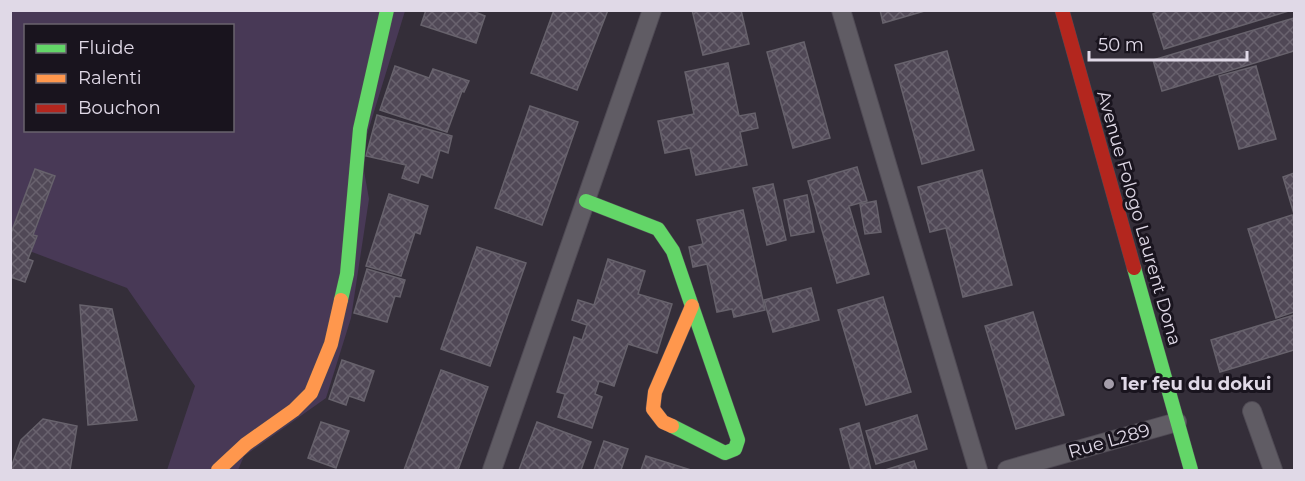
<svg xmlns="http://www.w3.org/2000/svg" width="1305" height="481" viewBox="0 0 1305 481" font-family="Montserrat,sans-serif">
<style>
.grass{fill:#483956;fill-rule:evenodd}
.building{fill:url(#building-cross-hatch);stroke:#67626c;stroke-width:1.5}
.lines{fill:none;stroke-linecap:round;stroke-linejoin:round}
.street-casing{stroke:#4f4a54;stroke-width:20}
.fast-casing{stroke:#4f4a54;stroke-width:15}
.slow-casing{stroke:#4f4a54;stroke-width:15}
.jam-casing{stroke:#4f4a54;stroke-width:15}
.street{stroke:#605c64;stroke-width:18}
.fast{stroke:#63d668;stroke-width:14}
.slow{stroke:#ff974d;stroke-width:14}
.jam{stroke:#b3261e;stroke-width:14}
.poi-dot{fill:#a49daa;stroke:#19141e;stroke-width:2}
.labels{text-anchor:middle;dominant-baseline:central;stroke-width:6;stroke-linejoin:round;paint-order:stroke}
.street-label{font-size:18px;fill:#e0d9e7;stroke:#19141e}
.poi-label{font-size:18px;font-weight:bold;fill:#e0d9e7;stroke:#19141e;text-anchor:start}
</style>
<defs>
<pattern id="building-cross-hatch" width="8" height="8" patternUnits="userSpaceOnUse" patternTransform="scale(1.5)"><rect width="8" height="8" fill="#504856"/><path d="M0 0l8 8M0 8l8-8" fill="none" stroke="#69626e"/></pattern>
</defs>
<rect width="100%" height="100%" fill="#342e39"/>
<path class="grass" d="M10,11H405L361,154L369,199L351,318L326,398L244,456L238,470H167L195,386L127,288L11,244ZM26,26H232V130H26Z"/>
<g class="building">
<path d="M426,10H470L485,16L476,43L421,25Z"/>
<path d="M554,10H608L577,90L531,73Z"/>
<path d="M692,10H741L749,44L703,55Z"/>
<path d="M880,10H928L883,23Z"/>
<path d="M1163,10H1292L1164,49L1153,14Z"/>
<path d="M1294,18V51L1162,91L1153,60Z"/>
<path d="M804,42L830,138L793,148L767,52Z"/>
<path d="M947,51L974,150L922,164L895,65Z"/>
<path d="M728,63L739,116L755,113L758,128L740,132L747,165L696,175L690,148L665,153L658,121L694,114L685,72Z"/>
<path d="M395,66L429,78L433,69L469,81L464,92L462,91L447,132L380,110Z"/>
<path d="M1256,66L1276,139L1239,149L1219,76Z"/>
<path d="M530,106L578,122L542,225L495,208Z"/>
<path d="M377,115L452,136L448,153L440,150L432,178L421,174L418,183L402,178L406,165L366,156Z"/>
<path d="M857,167L867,201L849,206L869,274L837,283L808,181Z"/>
<path d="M35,169L55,176L33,235L37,236L28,259L33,261L25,282L10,277V236Z"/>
<path d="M982,170L1012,285L963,297L946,228L930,232L918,187Z"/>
<path d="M1294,173V214L1283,177Z"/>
<path d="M773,184L786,240L767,245L753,188Z"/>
<path d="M389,194L428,206L420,234L415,232L401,276L366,266Z"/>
<path d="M807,195L814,232L791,236L784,200Z"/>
<path d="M876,201L881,232L865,234L860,204Z"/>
<path d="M743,210L765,310L734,317L732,309L717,312L707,264L693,267L689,247L703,244L697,220Z"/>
<path d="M1292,215L1294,223V312L1276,318L1248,229Z"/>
<path d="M477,247L526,263L490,366L441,349Z"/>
<path d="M608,259L645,271L638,294L672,304L657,353L628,344L614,386L599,381L595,394L602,397L592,428L558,417L565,394L557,392L574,337L582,340L587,325L572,320L578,300L594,305Z"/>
<path d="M367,269L405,280L400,297L395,296L387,322L354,313Z"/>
<path d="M811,288L819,320L773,332L764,300Z"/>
<path d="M883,297L911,392L866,405L838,310Z"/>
<path d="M80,305L112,309L137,420L88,425Z"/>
<path d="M1033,312L1064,415L1016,429L985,326Z"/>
<path d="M1294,315V350L1220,372L1211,340Z"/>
<path d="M342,360L374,371L364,401L349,396L346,405L329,399Z"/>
<path d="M441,370L488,387L458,470H404Z"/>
<path d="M917,415L927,449L876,464L866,431Z"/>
<path d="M43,419L77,426L70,470H10L21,440Z"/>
<path d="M321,422L349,431L336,468L308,458Z"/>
<path d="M537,422L591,442L581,470H519Z"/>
<path d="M859,423L871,470H851L840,429Z"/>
<path d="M604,441L628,449L621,470H594Z"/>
<path d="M646,456L691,470H641Z"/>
<path d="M914,461L917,470H885Z"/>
</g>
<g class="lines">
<g class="street-casing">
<g id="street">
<path d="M841,10L978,470"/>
<path d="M1252,411L1273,470"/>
<path d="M492,470L652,10"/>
<path d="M1007,470L1177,422"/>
</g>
</g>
<g class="fast-casing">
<g id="fast">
<path d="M586,201L658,229L673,251L738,440L735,449L725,453L672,426"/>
<path d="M1134,268L1191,470"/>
<path d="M341,300L347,274L360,129L387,10"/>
</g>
</g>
<g class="slow-casing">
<g id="slow">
<path d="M672,426L663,422L653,409L655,392L692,306"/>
<path d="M218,470L246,444L294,410L311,393L331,344L341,300"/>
</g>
</g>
<g class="jam-casing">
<path id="jam" d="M1062,10L1134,268"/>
</g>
<use href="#street" class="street"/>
<use href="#fast" class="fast"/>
<use href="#slow" class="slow"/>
<use href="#jam" class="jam"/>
</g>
<circle class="poi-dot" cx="1109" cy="384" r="6"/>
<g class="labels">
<g class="street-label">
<text transform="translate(1139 218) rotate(74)">Avenue Fologo Laurent Dona</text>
<text transform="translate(1109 441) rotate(-16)">Rue L289</text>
</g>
<g class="poi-label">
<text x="1121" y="384">1er feu du dokui</text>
</g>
</g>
<rect width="1305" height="481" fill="none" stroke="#e0d9e7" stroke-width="24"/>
<rect x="24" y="24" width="210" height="108" fill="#19141e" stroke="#69636e" stroke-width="1.5"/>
<rect x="36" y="44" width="30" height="9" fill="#63d668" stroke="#69636e" stroke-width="1.5"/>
<text x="78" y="54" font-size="18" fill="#e0d9e7">Fluide</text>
<rect x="36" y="74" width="30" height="9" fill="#ff974d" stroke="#69636e" stroke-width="1.5"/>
<text x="78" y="84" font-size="18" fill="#e0d9e7">Ralenti</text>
<rect x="36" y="104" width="30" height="9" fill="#b3261e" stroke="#69636e" stroke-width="1.5"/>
<text x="78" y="114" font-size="18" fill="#e0d9e7">Bouchon</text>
<path d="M1089 51v9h158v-9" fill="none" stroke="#e0d9e7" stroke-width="3"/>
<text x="1098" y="51" font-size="18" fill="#e0d9e7" stroke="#19141e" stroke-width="4.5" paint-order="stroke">50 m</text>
</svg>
